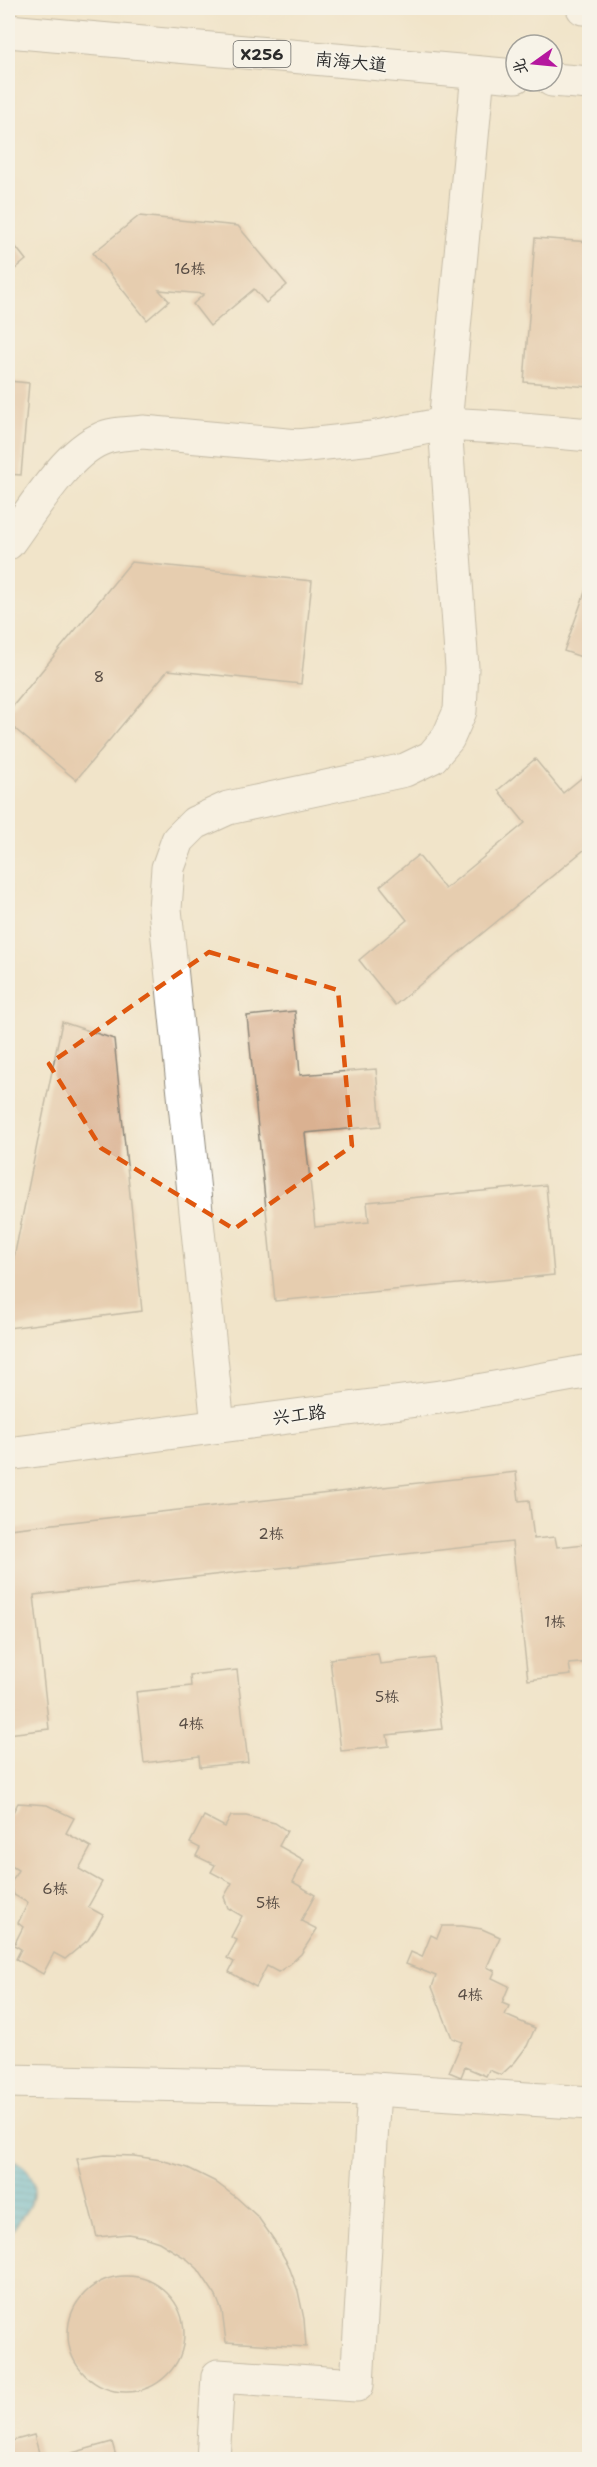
<svg xmlns="http://www.w3.org/2000/svg" width="597" height="2467" viewBox="0 0 597 2467" font-family="'Shantell Sans','LXGW WenKai TC',sans-serif">
<style>
.water{fill:url(#water-rules);stroke:#437382;stroke-width:1.5}
.building{fill:#dab191}
.lines{fill:none;stroke-linecap:round;stroke-linejoin:round}
.minor-casing{stroke:#8e887a;stroke-width:35}
.major-casing{stroke:#8e887a;stroke-width:35}
.minor{stroke:#fff;stroke-width:33}
.major{stroke:#fff;stroke-width:33}
.marked{fill:none;stroke:#df570e;stroke-width:4.5;stroke-dasharray:12 8;stroke-linejoin:round}
.labels{text-anchor:middle;dominant-baseline:central;stroke-width:4.5;stroke-linejoin:round;paint-order:stroke}
.number-label{font-size:15px;fill:#574c44}
.shield{fill:#f7f3e8;stroke:#686764;stroke-width:1.5}
.shield-label{font-size:16px;font-weight:bold;fill:#2b2b2b}
.street-label{font-size:18px;fill:#2b2b2b;stroke:#f7f3e8}
</style>
<defs>
<pattern id="water-rules" width="6" height="5" patternUnits="userSpaceOnUse" patternTransform="scale(1.5)"><rect width="6" height="5" fill="#5bbbda"/><path d="M0 2.5h6" fill="none" stroke="#4b98b1"/></pattern>
</defs>
<rect width="100%" height="100%" fill="#f7f3e8"/>
<filter id="ink" filterUnits="userSpaceOnUse"><feTurbulence type="fractalNoise" baseFrequency=".0167" numOctaves="2"/><feDisplacementMap in="SourceGraphic" scale="12" xChannelSelector="R" yChannelSelector="G"/><feConvolveMatrix kernelMatrix="1 2 1 2 8 2 1 2 1" color-interpolation-filters="sRGB"/></filter>
<filter id="wash" filterUnits="userSpaceOnUse"><feTurbulence type="fractalNoise" baseFrequency=".008" numOctaves="4" result="noise"/><feDisplacementMap in="SourceGraphic" scale="24" xChannelSelector="R" yChannelSelector="G"/><feGaussianBlur stdDeviation="1.35" result="paint"/><feColorMatrix in="noise" values="0 0 0 0 0 0 0 0 0 0 0 0 0 0 0 0 0 1.4 0 .05"/><feComposite in="paint" operator="in"/></filter>
<g filter="url(#wash)">
<rect width="100%" height="100%" fill="#f1e4c9"/>
<path class="water" d="M8,2159C16,2161 23,2164 28,2171C46,2197 18,2217 8,2239Z"/>
<g id="blocks">
<g class="building">
<path d="M139,216L238,226L287,285L266,303L254,289L210,326L193,304L204,294L159,290L169,301L147,320L93,253Z"/>
<path d="M8,237L26,260L8,275Z"/>
<path d="M535,238L590,242V387L524,382Z"/>
<path d="M8,381L29,383L21,475L8,474Z"/>
<path d="M131,562L312,581L301,684L168,670L76,780L8,723V712Z"/>
<path d="M589,581H590V660L564,651Z"/>
<path d="M535,759L563,793L590,771V845L395,1005L359,960L407,920L380,886L418,855L445,889L525,823L498,790Z"/>
<path d="M295,1011L300,1075L376,1069L381,1126L305,1133L315,1227L369,1222L367,1202L546,1185L554,1275L275,1301L247,1016Z"/>
<path d="M62,1022L114,1039L142,1311L8,1328V1287Z"/>
<path d="M516,1472L519,1501L529,1500L534,1539L555,1537L557,1547L585,1544L590,1582V1662L569,1664L571,1675L528,1680L512,1542L34,1595L49,1729L8,1734V1557H12L9,1529Z"/>
<path d="M378,1654L380,1664L434,1658L442,1729L387,1735L389,1746L341,1751L330,1659Z"/>
<path d="M237,1670L248,1762L200,1767L199,1756L144,1763L136,1692L191,1686L190,1675Z"/>
<path d="M18,1803L47,1805L74,1818L66,1833L91,1847L79,1869L102,1882L88,1907L103,1915L96,1928L88,1940L65,1959L54,1953L43,1974L16,1959L21,1949L14,1945L23,1927L18,1923L28,1903L14,1895L11,1883L18,1870L8,1864V1811L12,1814Z"/>
<path d="M204,1816L225,1827L231,1816H246L275,1823L287,1831L279,1846L304,1860L293,1882L315,1895L301,1921L317,1929L301,1954L290,1964L278,1972L267,1966L256,1987L229,1972L234,1962L227,1958L237,1940L231,1937L242,1916L228,1908L224,1897L232,1883L211,1872L215,1865L196,1856L200,1848L190,1843Z"/>
<path d="M442,1926H462L482,1929L500,1937L487,1967L495,1971L492,1978L509,1986L502,2003L509,2006L505,2015L535,2028L527,2046L515,2062L501,2075L489,2070L486,2076L465,2067L461,2077L449,2072L462,2042L452,2038L432,1987L436,1976L406,1964L411,1952L422,1957L431,1935L437,1938Z"/>
<path d="M105,2155L134,2156L161,2160L188,2168L214,2181L237,2198L258,2217L274,2240L288,2264L298,2291L304,2319L306,2347L226,2342L222,2311L216,2296L198,2269L187,2259L159,2242L144,2237L128,2234L97,2237L77,2159Z"/>
<circle cx="126" cy="2334" r="58"/>
<path d="M34,2435L41,2460H8V2442Z"/>
<path d="M112,2442L117,2460H50V2459Z"/>
</g>
</g>
</g>
<g filter="url(#ink)">
<use href="#blocks" fill-opacity="0" stroke="#8e887a" stroke-width="1.5"/>
<g class="lines">
<g class="minor-casing">
<g id="minor">
<path d="M8,543C31,512 66,453 101,439C113,433 129,434 143,432L298,446L372,438L445,424L499,427L590,435"/>
<path d="M218,1426L165,909L168,868L178,840L195,823L228,808L405,770L432,757L448,738L460,711L462,668L445,424L478,73"/>
<path d="M8,1454L455,1395L590,1371"/>
<path d="M8,2081L374,2089L590,2103"/>
<path d="M213,2460L218,2376L357,2385L374,2089"/>
</g>
</g>
<g class="major-casing">
<g id="major">
<path d="M583,8H590"/>
<path d="M8,31L516,76"/>
<path d="M552,80L590,83"/>
</g>
</g>
<use href="#minor" class="minor"/>
<use href="#major" class="major"/>
</g>
</g>
<path d="M0 0H597V2467H0ZM209,952L338,990L352,1146L234,1229L101,1148L49,1064Z" fill="#f1e4c9" fill-opacity=".55" fill-rule="evenodd"/>
<path class="marked" d="M209,952L338,990L352,1146L234,1229L101,1148L49,1064Z"/>
<g class="labels">
<g class="number-label">
<text x="190" y="269">16栋</text>
<text x="99" y="677">8</text>
<text x="271" y="1534">2栋</text>
<text x="555" y="1622">1栋</text>
<text x="387" y="1697">5栋</text>
<text x="191" y="1724">4栋</text>
<text x="55" y="1889">6栋</text>
<text x="268" y="1903">5栋</text>
<text x="470" y="1995">4栋</text>
</g>
<rect class="shield" x="233.5" y="41" width="57" height="26" rx="4.5"/>
<g class="shield-label">
<text x="262" y="54">X256</text>
</g>
<g class="street-label">
<text transform="translate(351 62) rotate(5)">南海大道</text>
<text transform="translate(299 1415) rotate(-7)">兴工路</text>
</g>
</g>
<rect width="597" height="2467" fill="none" stroke="#f7f3e8" stroke-width="30"/>
<g transform="translate(534 63) rotate(255)"><circle r="28" fill="#f7f3e8" stroke="#a5a39c" stroke-width="1.5"/>
<path d="M0-4.5L10 22L0 15L-10 22Z" fill="#b5179e"/>
<text y="-9" font-size="16" font-weight="bold" text-anchor="middle" fill="#2b2b2b">北</text>
</g>
</svg>
